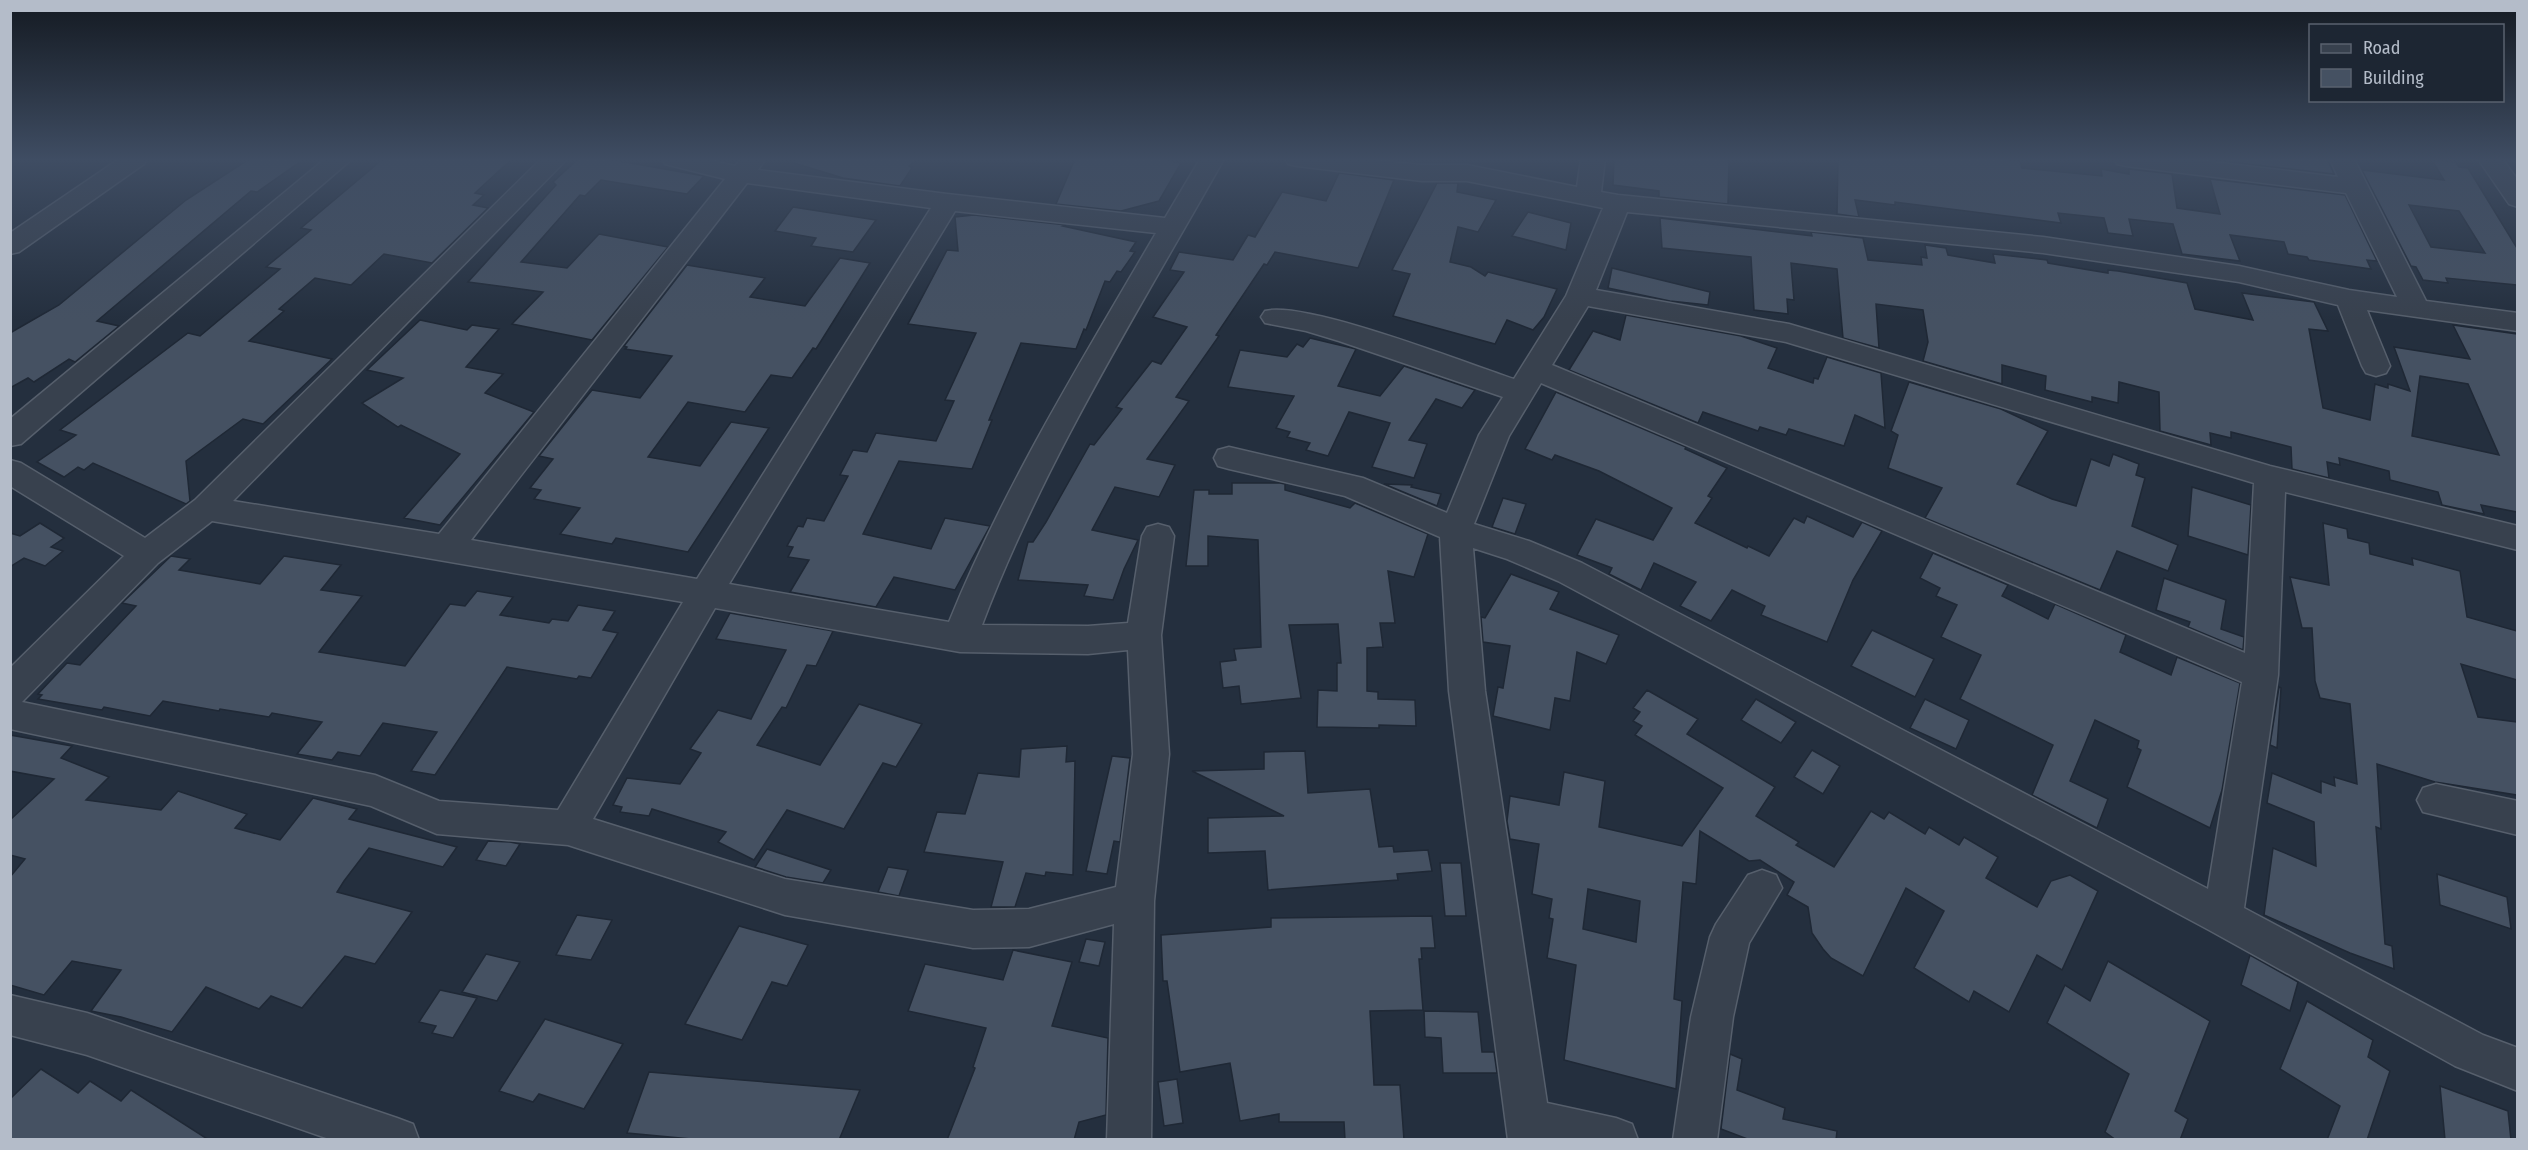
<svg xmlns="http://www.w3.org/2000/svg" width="2528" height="1150" viewBox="0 0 2528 1150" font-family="'Fira Sans Condensed',sans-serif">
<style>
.building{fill:#455162;stroke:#1f2835;stroke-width:1.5;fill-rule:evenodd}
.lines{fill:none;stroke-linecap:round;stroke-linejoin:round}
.minor-casing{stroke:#565f6c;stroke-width:3}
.minor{fill:#38414e;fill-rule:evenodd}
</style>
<rect width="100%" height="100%" fill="#242f3e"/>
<g class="building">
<path d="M249,159H304L257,192L251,191L97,321L119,326L75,362L69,359L34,382L28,378L10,388V333L59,305L186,200Z"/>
<path d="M383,159H512L475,193L484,195L473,205L488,208L432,263L384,254L351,285L315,278L279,309L284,311L249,341L332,359L263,424L243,419L186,461L190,501L186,504L93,463L84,470L78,467L64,477L37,462L76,435L60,430L188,333L200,336L280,269L266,267L311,230L301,228Z"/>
<path d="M578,159H608L704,176L687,194L601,180L585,196L580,195L521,262L567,268L599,234L668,247L592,340L512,324L543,292L468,282L556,185L553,182Z"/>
<path d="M795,159H918L909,166L912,168L900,186L843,178L794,163Z"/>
<path d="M1075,159H1162L1181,163L1159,201L1121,211L1056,204Z"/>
<path d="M1614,159H1729L1728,204L1659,197V191L1613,185Z"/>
<path d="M1838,159H2004L2020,161L2022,168L2102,176L2101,169L2129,174V169L2172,174L2177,208L2220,214L2210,179L2345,195L2377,261L2367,260L2371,269L2309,260L2307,257L2288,254L2284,242L2230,235L2240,261L2182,254L2173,224L2129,219L2133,236L2108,233L2104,218L2058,213L2061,223L1895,202V205L1855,200L1859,217L1837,214Z"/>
<path d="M2205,159H2327L2334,174Z"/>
<path d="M2432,160L2456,162L2459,167L2468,168L2517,248V285L2446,278L2448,283L2423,280L2416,267L2411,266L2362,170L2444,180ZM2409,205L2459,211L2485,253L2431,247Z"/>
<path d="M1339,173L1394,180L1358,268L1275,252L1267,265L1264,264L1216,335L1219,336L1176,397L1189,401L1147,459L1175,465L1159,497L1115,487L1092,530L1138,540L1124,569L1113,600L1084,596L1088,585L1018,580L1028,542H1033L1046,522L1090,444L1094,445L1122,409L1116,407L1152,361L1161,364L1187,327L1153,317L1184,272L1170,270L1179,252L1233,260L1248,235L1255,237L1282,192L1326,201Z"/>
<path d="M1437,183H1458L1457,192L1496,200L1478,232L1458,227L1450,262L1471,267L1485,276L1488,272L1557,289L1544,317L1533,330L1507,320L1495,344L1393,316L1410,274L1392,270Z"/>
<path d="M793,207L876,220L853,252L811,246L816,238L775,231Z"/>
<path d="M1528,212L1571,223L1566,250L1512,236Z"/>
<path d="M974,215L1066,225L1063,226L1136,242L1130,251L1135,252L1121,272L1117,271L1110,282L1105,281L1086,330L1084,329L1076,349L1021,343L989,420H992L972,469L899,461L863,534L931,549L945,518L990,526L955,590L894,577L876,607L790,592L809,560L788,557L793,547L787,546L798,526L803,527L807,518L824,521L848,476L840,475L853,450L867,452L876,433L936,441L954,401L945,400L976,333L908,324L947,250L958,251L955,217Z"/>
<path d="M1660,218L1812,236L1811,232L1863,238L1868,260L1922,265L1921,257L1927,258L1925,245L1946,248L1948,255L1995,263L1993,254L2047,260L2048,263L2108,273V270L2118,271L2187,283L2195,309L2253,320L2242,293L2314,302L2328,331L2309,329L2323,408L2370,420L2375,384L2388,388V384L2410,391L2394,347L2470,359L2453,325L2517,334V512L2481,505L2484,514L2442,505L2438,492L2390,480L2389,471L2339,458L2340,465L2327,462L2329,478L2292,469L2291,447L2231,432V438L2210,433L2211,445L2160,431L2159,392L2119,382L2118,403L2092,397V402L2045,390L2046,376L2002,365V384L1923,361L1928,342L1923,310L1876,304L1879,348L1843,338L1837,269L1791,263L1794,300L1787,299L1788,314L1754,310L1751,257L1662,248ZM2420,376L2468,384L2499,455L2412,436Z"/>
<path d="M840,258L870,263L816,349L813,348L792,378L771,375L745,412L688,402L648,457L700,466L731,422L769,428L688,552L616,538L612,544L560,534L580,508L534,499L541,490L530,488L553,459L539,456L592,390L640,398L672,356L625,349L627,347L624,346L687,265L765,278L750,297L805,306Z"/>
<path d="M1612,268L1710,292L1708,305L1670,301L1608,288Z"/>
<path d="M1626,315L1741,336L1777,348L1768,368L1813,383L1814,378L1818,379L1827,357L1881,373L1885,428L1855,415L1844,446L1789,429L1786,435L1760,427L1758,431L1703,412L1698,423L1569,370L1593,331L1620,340Z"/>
<path d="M420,320L467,330L472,325L499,329L466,367L503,374L485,393L534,412L440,525L404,518L460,454L401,425L398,427L362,403L403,378L367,370Z"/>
<path d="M1310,338L1356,349L1338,386L1380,396L1404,366L1475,390L1462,408L1436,399L1409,440L1427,444L1414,478L1372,467L1390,423L1349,412L1328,456L1306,450L1310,443L1287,437L1290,432L1276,428L1294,396L1228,387L1240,350L1287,357L1297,344L1303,347Z"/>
<path d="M1909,382L2001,409L2048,431L2017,484L2052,499L2076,506L2091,459L2109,466L2113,454L2139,464L2136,475L2145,478L2132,526L2178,545L2168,571L2117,551L2100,590L1925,518L1942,488L1888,468L1898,435L1891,431Z"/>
<path d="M1556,392L1686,447L1685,449L1727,468L1708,496L1712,498L1695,523L1747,548L1748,546L1769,556L1794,518L1804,523L1807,516L1853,537L1862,522L1882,531L1853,580L1827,642L1761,615L1765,606L1732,590L1711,621L1680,606L1696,582L1654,563L1641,590L1609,574L1612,568L1577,555L1596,519L1653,540L1672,508L1599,471L1555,455L1552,460L1525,449Z"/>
<path d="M1232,483H1280L1285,484V490L1350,508L1355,503L1428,534L1414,577L1388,571L1395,623H1380L1383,647L1367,648V691L1378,692V699L1415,700L1416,726L1379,725V728L1317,727L1318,690L1337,691V663H1341L1338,624L1289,625L1301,698L1241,704L1239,686L1223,688L1220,662L1236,660L1234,649L1261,647L1258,540L1208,536V566H1186L1194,490H1209V494H1232Z"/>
<path d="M1384,484L1412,485L1411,487L1441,494L1437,506Z"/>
<path d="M2192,487L2251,505L2248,555L2188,536Z"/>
<path d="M1503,498L1526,504L1515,534L1492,527Z"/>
<path d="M40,523L64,538L51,547L63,551L45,566L24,558L10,567V533L20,536Z"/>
<path d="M2323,523L2347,529L2348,538L2369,543L2370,554L2413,565L2412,558L2460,571L2467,617L2517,631V680L2461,664L2478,717L2517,722V795L2435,782L2377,764L2381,829L2376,827L2385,944L2392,946L2394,969L2350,953L2264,915L2273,848L2316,866L2314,822L2267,803L2272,773L2321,793V781L2335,786L2334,777L2357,784L2350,704L2320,698L2315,681L2312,628H2302L2290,577L2329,585Z"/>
<path d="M1933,553L2008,585L2002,596L2048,619L2055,604L2126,635L2120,652L2171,675L2177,657L2240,683L2222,790L2210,828L2127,787L2141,750L2137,748L2139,741L2095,720L2070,781L2108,799L2097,828L2032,795L2053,745L1960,699L1981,655L1941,637L1957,605L1936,596L1940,588L1920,578Z"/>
<path d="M171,556L190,559L179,570L260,584L284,556L341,565L321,590L362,596L319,652L405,666L450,604L465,606L477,591L513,597L500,615L549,623L552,619L568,621L578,605L615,611L603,630L618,633L591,678L579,676L577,679L507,667L435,775L411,771L437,732L383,723L360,756L338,752L332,760L297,754L322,722L272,713L269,717L220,709L219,711L163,701L150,716L104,707L102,710L38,699L42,695L38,694L67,663L80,665L136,606L122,603Z"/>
<path d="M1511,574L1559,592L1550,609L1619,635L1606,664L1577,652L1570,701L1555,698L1550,730L1493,716L1498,687L1503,688L1510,646L1483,642L1481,617L1485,618Z"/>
<path d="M2164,578L2226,600L2221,629L2244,637L2243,650L2188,627L2190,622L2156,610Z"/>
<path d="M730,613L833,631L816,666L807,665L786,708L782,707L757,745L820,765L859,704L922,724L896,767L883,763L844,829L787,810L754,860L718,842L726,832L652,809L649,816L620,812L622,807L613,805L627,778L680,784L701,753L690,749L718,710L751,719L786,650L716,639Z"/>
<path d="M1872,630L1934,659L1915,697L1851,666Z"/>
<path d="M2279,687L2281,688L2277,748L2270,745Z"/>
<path d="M1647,690L1698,719L1687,734L1775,787L1756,816L1799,842L1796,845L1834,867L1871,811L1884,819L1889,812L1925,834L1929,827L1959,845L1964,837L1998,857L1986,878L2037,907L2051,881L2070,875L2098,891L2062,970L2037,955L2009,1012L1974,991L1969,1002L1914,968L1944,911L1906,888L1863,976L1831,958L1823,949L1812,933L1808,907L1787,895L1794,882L1760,860L1749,861L1700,831L1696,884L1683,882L1674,999L1682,1001L1676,1089L1564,1060L1576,965L1547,958L1553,919L1549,918L1552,899L1532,894L1539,844L1510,839L1507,821L1510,796L1559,805L1564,772L1605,781L1599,827L1682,846L1723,788L1635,735L1642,726L1633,721L1640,712L1633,708ZM1588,889L1640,901L1636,942L1583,929Z"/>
<path d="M1756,699L1796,722L1781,743L1741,720Z"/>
<path d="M1925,699L1969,720L1956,749L1910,728Z"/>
<path d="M10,735L72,746L61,758L109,777L86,800L161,810L178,791L247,814L235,828L280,840L313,798L357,809L349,819L457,847L443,867L369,848L344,881L337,892L412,912L375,964L345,956L302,1008L271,996L259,1009L206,987L172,1032L121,1017L91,1011L121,970L72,961L44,995L10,985V877L25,859L10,855V820L54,779L10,771Z"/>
<path d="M1067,746L1066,762L1075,761L1073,875L1046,872L1045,876L1026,873L1015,907H991L1003,862L924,852L937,812L965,814L978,773L1019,777L1021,749Z"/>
<path d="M1812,750L1840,766L1823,794L1794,777Z"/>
<path d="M1305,751L1308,793L1370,789L1379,847L1393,846L1394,852L1428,850L1432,871L1397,874L1398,880L1268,890L1265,851L1208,853V818L1284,816L1192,771L1264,769V752Z"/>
<path d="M1112,756L1130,758L1120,842L1114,841L1107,874L1086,871Z"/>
<path d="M488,841L510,842L520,844L506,866L476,860Z"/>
<path d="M767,849L831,870L823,883L786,877L755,867Z"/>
<path d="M1440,863H1461L1466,916H1445Z"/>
<path d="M888,867L908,870L899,896L878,892Z"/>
<path d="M2437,874L2507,897L2511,929L2440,905Z"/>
<path d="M577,915L612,920L591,960L556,955Z"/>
<path d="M1432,916L1435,948H1421L1422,959H1419L1423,1010L1370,1011L1374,1085H1400L1404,1140H1345L1344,1122H1279V1114L1240,1121L1230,1063L1180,1072L1167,981H1163L1161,935L1271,927V918Z"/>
<path d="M739,926L808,945L787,986L772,982L742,1040L685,1024Z"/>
<path d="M1086,939L1105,942L1099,966L1079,962Z"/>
<path d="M1013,950L1072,962L1052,1026L1108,1038L1106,1115L1079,1122L1074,1140H947L975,1068L973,1067L986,1028L908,1011L925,964L1003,980Z"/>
<path d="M486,954L520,962L497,1001L462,992Z"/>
<path d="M2250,955L2298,982L2290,1011L2241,985Z"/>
<path d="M2108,961L2210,1021L2175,1111L2188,1119L2180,1140H2116L2105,1132L2129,1074L2047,1023L2065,985L2090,1001Z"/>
<path d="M440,990L477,998L453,1038L432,1033L436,1026L419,1022Z"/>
<path d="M2307,1001L2373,1040L2368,1057L2390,1071L2367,1140H2327L2340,1106L2280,1069Z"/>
<path d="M1424,1011L1478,1012L1482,1052H1494L1497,1073H1443L1441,1038L1425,1037Z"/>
<path d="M545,1019L623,1044L584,1109L539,1094L533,1102L499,1091Z"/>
<path d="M1730,1054L1742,1059L1737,1090L1785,1108L1783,1119L1837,1131L1836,1140H1750L1721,1129Z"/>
<path d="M41,1069L78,1093L90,1081L121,1101L131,1090L209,1140H10V1099Z"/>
<path d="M649,1072L742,1080L860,1090L839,1140H702L627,1133Z"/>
<path d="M1177,1079L1183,1123L1164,1126L1158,1082Z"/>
<path d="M2440,1086L2508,1111L2511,1140H2445Z"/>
</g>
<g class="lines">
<g class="minor-casing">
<g id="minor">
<path d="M119,159H147L144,164L19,252L10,254V233Z"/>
<path d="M325,159H352L21,444L10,446V419Z"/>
<path d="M541,159H567L233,501L439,534L725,179L665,164L662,159H704L735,166L741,159H763L764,161L758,170L947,194L1165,218L1200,159H1224C1139,310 1044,461 982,625L1088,626L1128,623L1142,536L1147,527L1158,524L1169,527L1174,536L1161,635L1169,754L1154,901L1151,1140H1107L1114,924L1029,947L973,948L785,915L568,845L437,834L371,806L10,729V668L124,556L10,486V460L21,463L145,538L195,500ZM747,183L931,208L697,579L471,540ZM955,211L1156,233C1082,360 1004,486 949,622L729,584ZM212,521L683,602L558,810L439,801L375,775L22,702L158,563ZM715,608L960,652L1088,654L1128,650L1133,754L1116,887L1029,909L973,910L785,879L593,819Z"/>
<path d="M1285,159H1361L1422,165H1467L1577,187L1581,159H1605L1601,192L1618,195L2043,237L2239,266L2349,290L2397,297L2346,193L2126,166L2117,164L2114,159H2186L2338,177L2330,159H2354L2426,301L2518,313V331L2367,310L2390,366L2386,373L2376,376L2366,373L2362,366L2338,305L2239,282L2043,253L1627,212L1596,290L1789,324L2270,466L2518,526V550L2285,492L2278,675L2244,908L2483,1035L2518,1048V1091L2455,1066L2209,930L1558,581L1507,559L1473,548L1485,691L1547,1103L1616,1118L1632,1124L1638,1140H1508L1449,691L1440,537L1345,496L1229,469L1218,466L1214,458L1218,450L1229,447L1363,478L1447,513L1479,435L1503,397L1339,341L1306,331L1265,323L1261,317L1265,311C1305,300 1466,363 1514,379L1566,296L1603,208L1467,181H1422L1297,166L1288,164ZM1588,306L1786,342L2254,483L2245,653L1552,365ZM1541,383L2242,682L2208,889L1582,563L1529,541L1474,524L1509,436Z"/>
<path d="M2478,159H2502L2518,180V207L2509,204Z"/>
<path d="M2436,784L2518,801V835L2423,812L2417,800L2423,788Z"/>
<path d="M1762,870L1776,875L1782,888L1749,943L1733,1017L1717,1140H1673L1691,1017L1710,937L1716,924L1748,875Z"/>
<path d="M10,995L87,1013L397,1118L413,1124L419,1140H332L87,1055L10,1035Z"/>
</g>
</g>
<use href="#minor" class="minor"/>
</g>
<linearGradient id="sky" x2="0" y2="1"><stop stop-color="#141a22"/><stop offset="0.5" stop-color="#3f4d63"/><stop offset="1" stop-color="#3f4d63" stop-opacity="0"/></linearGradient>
<rect width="2528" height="320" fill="url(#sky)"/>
<rect width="2528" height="1150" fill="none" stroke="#b4bcc9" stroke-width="24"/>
<rect x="2309" y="24" width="195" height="78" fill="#1d2633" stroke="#59626f" stroke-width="1.5"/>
<rect x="2321" y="44" width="30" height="9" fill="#38414e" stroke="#59626f" stroke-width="1.5"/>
<text x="2363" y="54" font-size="18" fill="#b4bcc9">Road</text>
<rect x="2321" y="69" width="30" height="18" fill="#455162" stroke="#59626f" stroke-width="1.5"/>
<text x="2363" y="84" font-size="18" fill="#b4bcc9">Building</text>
</svg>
